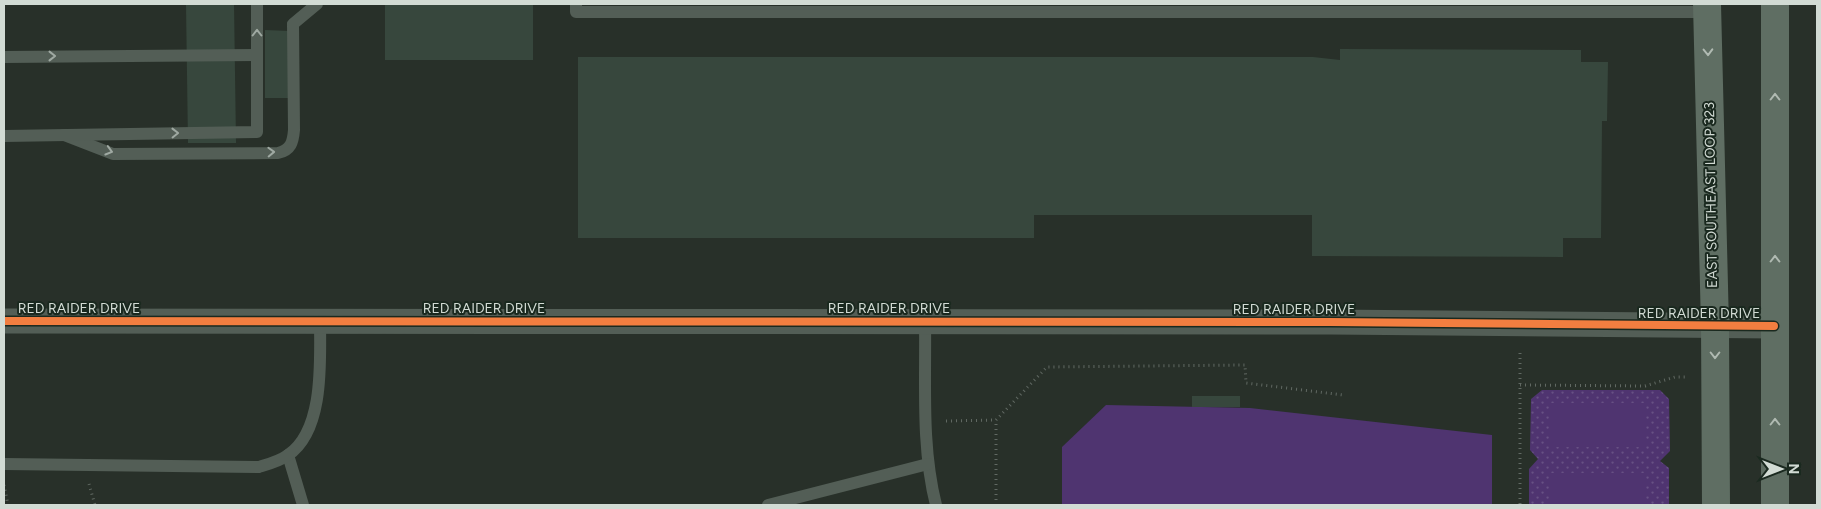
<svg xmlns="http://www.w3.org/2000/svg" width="1821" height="509" viewBox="0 0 1821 509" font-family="Figtree,sans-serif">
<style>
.park{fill:url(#park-dots)}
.pitch{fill:#4f3470}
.building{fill:#37473d}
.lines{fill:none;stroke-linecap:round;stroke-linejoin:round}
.path{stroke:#616963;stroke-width:3;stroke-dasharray:1 4;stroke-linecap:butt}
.service{stroke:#535e56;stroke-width:12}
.minor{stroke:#535e56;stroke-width:25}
.trunk{stroke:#5f6e63;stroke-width:28}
.cycleway-casing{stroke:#1a291f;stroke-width:11}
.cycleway{stroke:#f27e40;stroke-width:8}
.oneway{stroke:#9fa9a2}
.oneway2{stroke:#b0bab2}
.labels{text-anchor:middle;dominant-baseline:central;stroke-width:4;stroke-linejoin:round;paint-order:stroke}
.street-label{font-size:14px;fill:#d2dbd4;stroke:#1a291f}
</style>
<defs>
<pattern id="park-dots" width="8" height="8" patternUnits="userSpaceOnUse" patternTransform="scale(1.25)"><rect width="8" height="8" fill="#4f3470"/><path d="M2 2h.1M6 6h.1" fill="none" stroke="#675184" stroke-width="1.8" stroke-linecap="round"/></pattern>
</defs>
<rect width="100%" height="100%" fill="#283029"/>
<path class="park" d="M1542,390H1660L1669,399L1670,451L1660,461L1669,468V505H1529V469L1538,459L1530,450L1531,399Z"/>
<g class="pitch">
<rect x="1551" y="403" width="93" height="44"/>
<path d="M1106,405L1250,408L1492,435V505H1062V447Z"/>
<rect x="1551" y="473" width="93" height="32"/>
</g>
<g class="building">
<path d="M186,4H234L236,143H188Z"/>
<rect x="385" y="4" width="148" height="56"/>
<path d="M265,30L290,31V98H265Z"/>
<path d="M1340,49L1581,50V62H1608L1607,121H1602L1601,238H1563V257L1312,256V215H1034V238H578V57H1313L1340,60Z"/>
<rect x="1192" y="396" width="48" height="11"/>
</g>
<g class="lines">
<g class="path">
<path d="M1520,353V505"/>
<path d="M1520,385L1645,386L1675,377H1688"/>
<path d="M946,421L996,420"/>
<path d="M89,484L95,505"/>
<path d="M4,485L8,505"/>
<path d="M996,505V420L1047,367L1245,365L1246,383L1343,395"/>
</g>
<g class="service">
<path d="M576,4V12H1707"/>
<path d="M4,57L257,55"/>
<path d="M64,135L113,154L278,153C291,150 293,142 294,130L293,24L317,4"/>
<path d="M4,136L257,132V4"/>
<path d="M925,321C926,382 921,446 936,505"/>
<path d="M288,455L303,505"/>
<path d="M4,464L259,467C269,464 280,461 288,455C325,430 320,359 320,320"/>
<path d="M768,505L928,464"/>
</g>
<path class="minor" d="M4,321L1330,322L1774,326"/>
<g class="trunk">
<path d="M1707,4L1715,326L1716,505"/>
<path d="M1775,505V4"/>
</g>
<g class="cycleway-casing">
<path id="cycleway" d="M4,321L1330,322L1774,326"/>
</g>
<use href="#cycleway" class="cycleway"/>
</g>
<defs><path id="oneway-chevron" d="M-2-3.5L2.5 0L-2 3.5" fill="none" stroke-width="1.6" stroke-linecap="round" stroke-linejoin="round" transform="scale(1.25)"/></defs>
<g class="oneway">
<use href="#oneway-chevron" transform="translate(257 33) rotate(-90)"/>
<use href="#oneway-chevron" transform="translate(52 56)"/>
<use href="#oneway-chevron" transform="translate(175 133) rotate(-1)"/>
<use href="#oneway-chevron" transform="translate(109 151) rotate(16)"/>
<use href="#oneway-chevron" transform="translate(271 152) rotate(-2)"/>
</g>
<g class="oneway2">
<use href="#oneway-chevron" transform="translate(1708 52) rotate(89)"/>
<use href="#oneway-chevron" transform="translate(1775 97) rotate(-90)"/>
<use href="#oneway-chevron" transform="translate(1775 259) rotate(-90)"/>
<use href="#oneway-chevron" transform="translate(1715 355) rotate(90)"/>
<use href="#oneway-chevron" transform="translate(1775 422) rotate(-90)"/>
</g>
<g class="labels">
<g class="street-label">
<text transform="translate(1711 195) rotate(-91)">EAST SOUTHEAST LOOP 323</text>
<text x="79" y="308">RED RAIDER DRIVE</text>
<text x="484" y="308">RED RAIDER DRIVE</text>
<text x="889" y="308">RED RAIDER DRIVE</text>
<text x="1294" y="309">RED RAIDER DRIVE</text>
<text x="1699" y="313">RED RAIDER DRIVE</text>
</g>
</g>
<rect width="1821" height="509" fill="none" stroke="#d2dbd4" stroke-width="10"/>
<g transform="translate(1781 469) rotate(90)" stroke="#1a291f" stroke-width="4" paint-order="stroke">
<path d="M0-4L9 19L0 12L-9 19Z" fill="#d2dbd4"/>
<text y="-8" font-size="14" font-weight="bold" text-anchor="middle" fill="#d2dbd4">N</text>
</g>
</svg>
